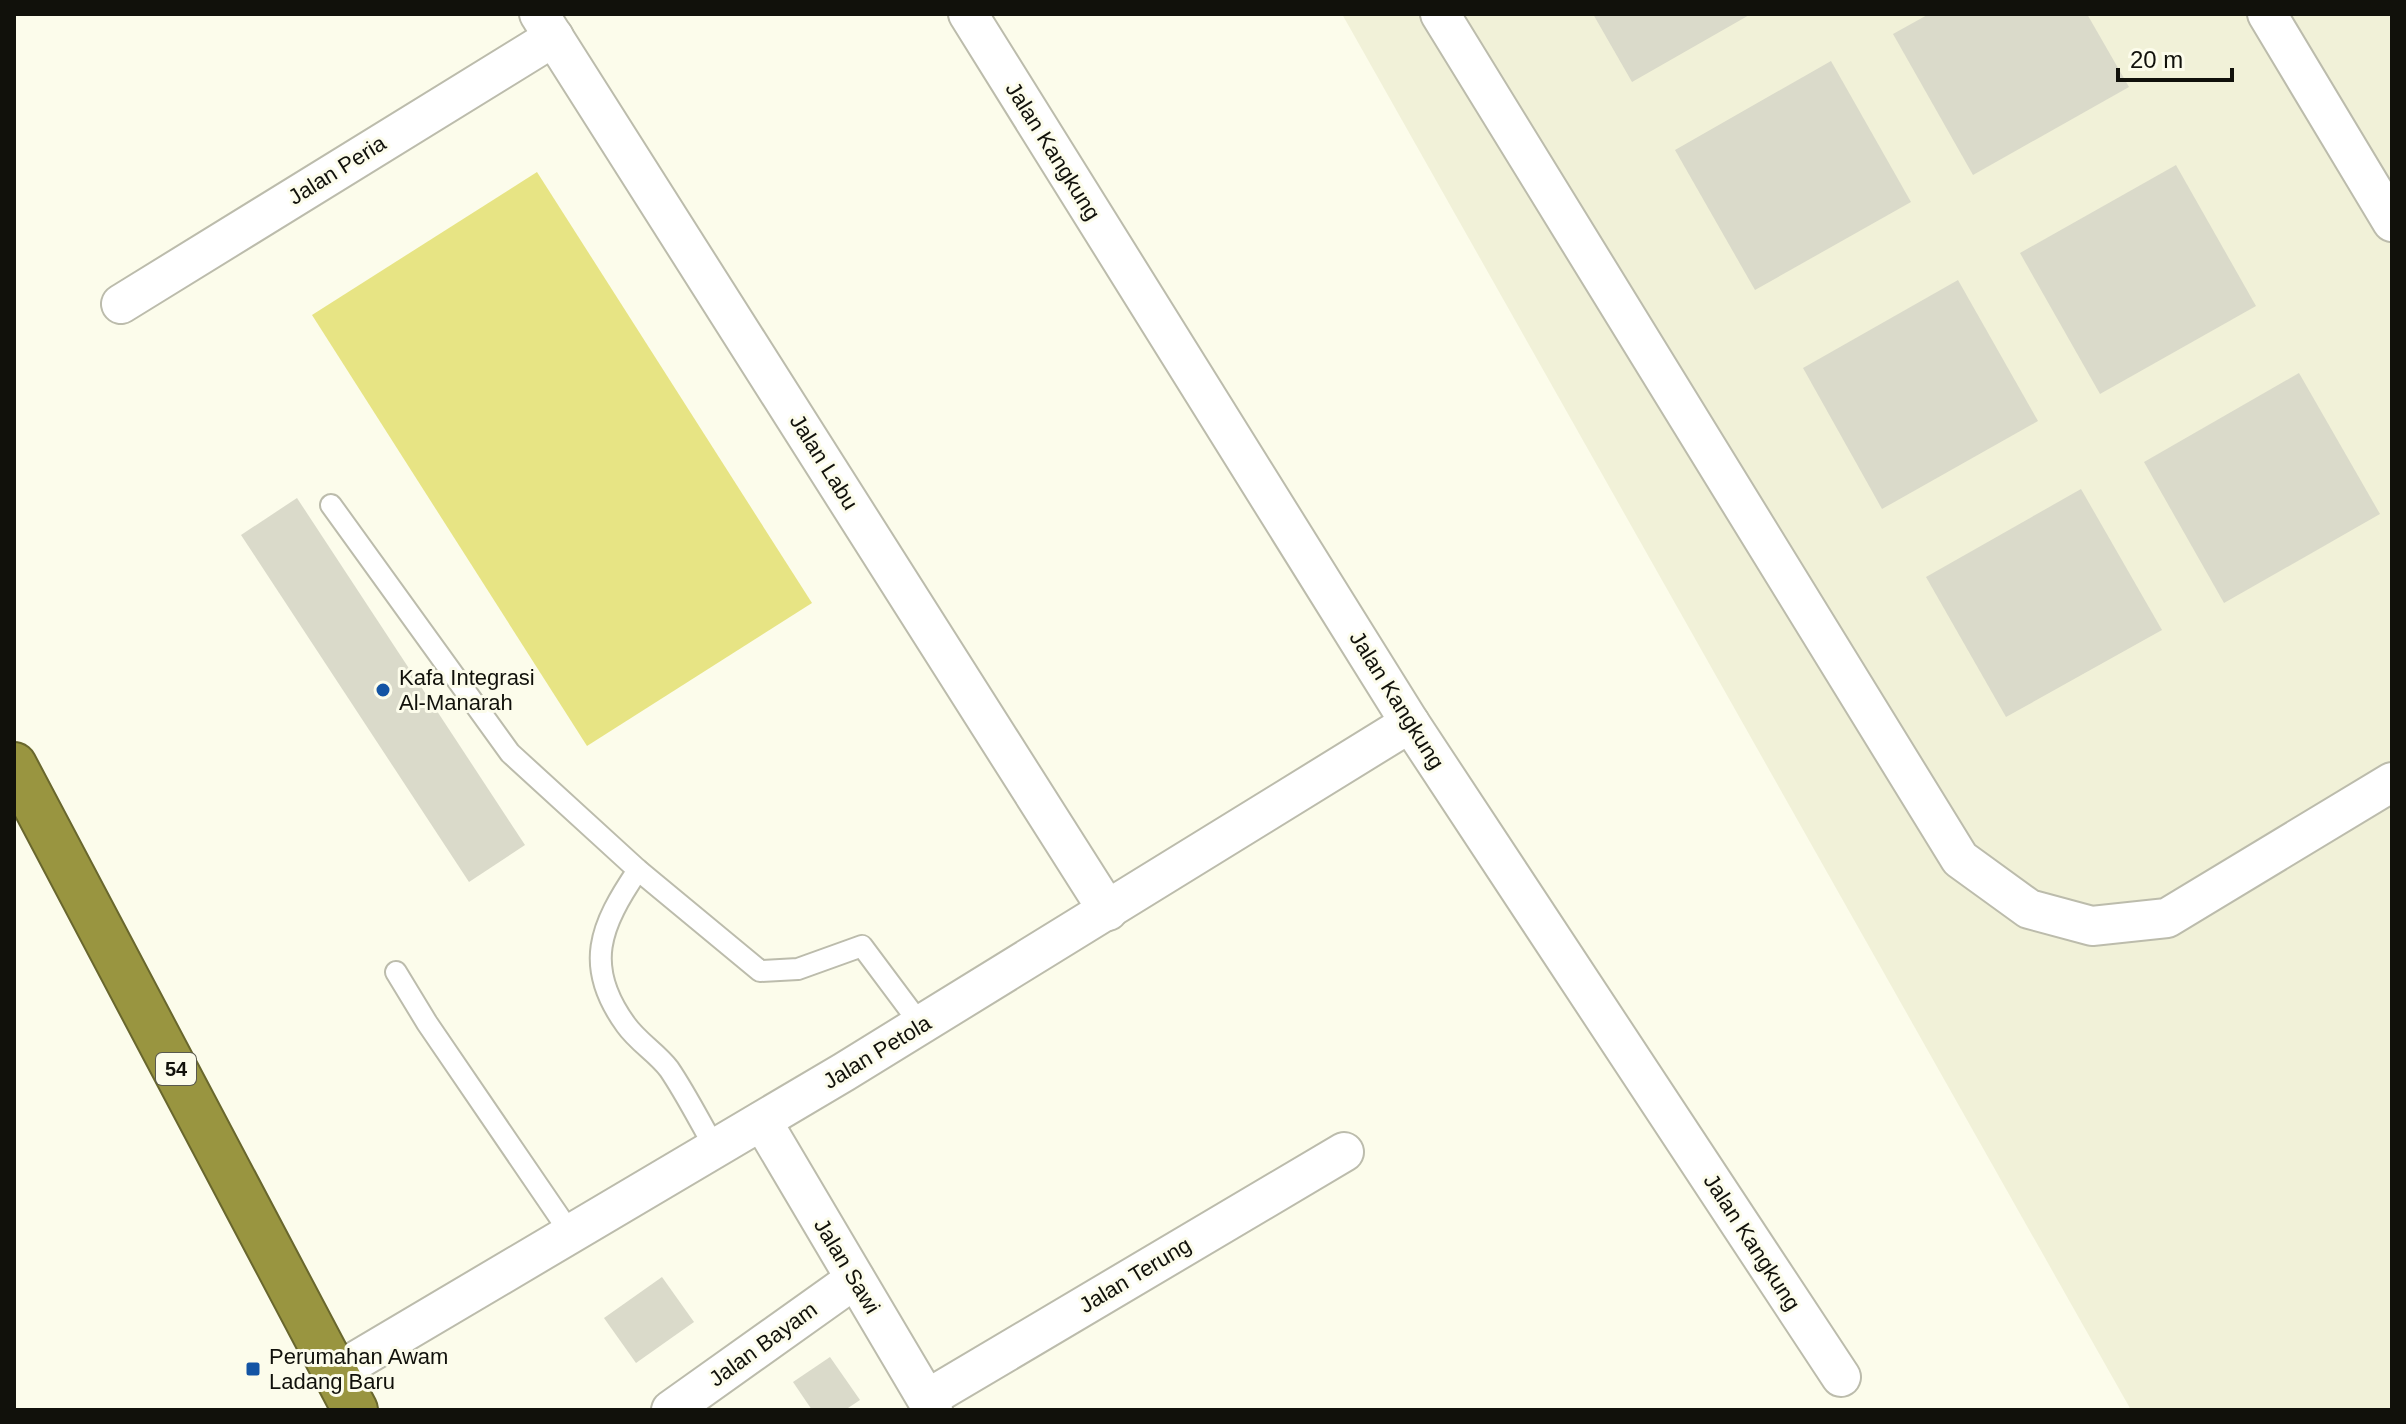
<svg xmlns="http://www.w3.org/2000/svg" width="2406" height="1424" viewBox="0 0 2406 1424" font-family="Arial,sans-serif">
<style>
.built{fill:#f1f1d8}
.green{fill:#e7e484}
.building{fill:#dadaca}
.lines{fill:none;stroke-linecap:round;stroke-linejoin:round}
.lane-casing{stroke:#bcbcac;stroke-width:24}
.street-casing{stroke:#bcbcac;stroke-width:42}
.highway-casing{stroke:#69672d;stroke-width:48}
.lane{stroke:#fff;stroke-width:20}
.street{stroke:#fff;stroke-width:38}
.highway{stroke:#999540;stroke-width:44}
.poi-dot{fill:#1354a4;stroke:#fcfceb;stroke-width:3}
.labels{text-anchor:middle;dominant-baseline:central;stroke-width:6;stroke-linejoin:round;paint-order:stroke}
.shield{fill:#fcfceb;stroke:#58584e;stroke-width:2}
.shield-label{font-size:20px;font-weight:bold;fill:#11110b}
.street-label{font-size:22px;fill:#11110b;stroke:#fcfceb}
.poi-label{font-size:22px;fill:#11110b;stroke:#fcfceb;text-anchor:start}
</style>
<rect width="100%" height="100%" fill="#fcfceb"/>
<path class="built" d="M1342,14H2392V1410H2131Z"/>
<path class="green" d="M537,172L812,603L587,746L312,315Z"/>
<g class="building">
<path d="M1593,14H1751L1632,82Z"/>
<path d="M1929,14H2087L2129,87L1973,175L1893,34Z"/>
<path d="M1831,61L1911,202L1755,290L1675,150Z"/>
<path d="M2176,165L2256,306L2100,394L2020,253Z"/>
<path d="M1958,280L2038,421L1882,509L1803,368Z"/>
<path d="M2299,373L2380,514L2224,603L2144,462Z"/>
<path d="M2081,489L2162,630L2006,717L1926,577Z"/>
<path d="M297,498L525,845L469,882L241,535Z"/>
<path d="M662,1277L694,1322L636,1363L604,1318Z"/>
<path d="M830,1357L860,1400L845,1410H812L793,1382Z"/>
</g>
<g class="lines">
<g class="lane-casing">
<g id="lane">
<path d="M331,505L510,753L638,870L760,971L798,969L862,946L921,1025"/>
<path d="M638,870C600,926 583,966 626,1025C638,1042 657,1053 669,1069C686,1094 700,1122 715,1148"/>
<path d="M396,972L427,1023L571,1234"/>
</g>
</g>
<g class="street-casing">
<g id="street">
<path d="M539,14L1108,911"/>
<path d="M968,14L1410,723L1841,1377"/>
<path d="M1440,14L1960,859L2029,909L2092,926L2167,918L2392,782"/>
<path d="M2267,14L2392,222"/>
<path d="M121,304L554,37"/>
<path d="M762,1121L933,1410"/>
<path d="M337,1372L844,1072L1410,723"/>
<path d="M927,1399L1344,1152"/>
<path d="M671,1410L855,1279"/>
</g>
</g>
<g class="highway-casing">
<path id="highway" d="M14,765L355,1410"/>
</g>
<use href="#lane" class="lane"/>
<use href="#street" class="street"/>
<use href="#highway" class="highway"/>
</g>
<g class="poi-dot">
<circle cx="383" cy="690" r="8"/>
<rect x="245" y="1361" width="16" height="16" rx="4"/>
</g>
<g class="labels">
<rect class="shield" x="156" y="1053" width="40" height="32" rx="6"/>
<g class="shield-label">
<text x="176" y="1069">54</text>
</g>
<g class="street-label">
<text transform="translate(1053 151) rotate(58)">Jalan Kangkung</text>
<text transform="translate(337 170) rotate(-32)">Jalan Peria</text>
<text transform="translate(824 462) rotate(58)">Jalan Labu</text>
<text transform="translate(1397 700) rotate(58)">Jalan Kangkung</text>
<text transform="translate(877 1052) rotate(-31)">Jalan Petola</text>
<text transform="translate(1752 1242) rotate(57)">Jalan Kangkung</text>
<text transform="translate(847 1266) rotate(59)">Jalan Sawi</text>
<text transform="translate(1135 1275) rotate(-31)">Jalan Terung</text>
<text transform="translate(763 1344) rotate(-36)">Jalan Bayam</text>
</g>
<g class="poi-label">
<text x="399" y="677">Kafa Integrasi<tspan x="399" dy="25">Al-Manarah</tspan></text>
<text x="269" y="1356">Perumahan Awam<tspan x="269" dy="25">Ladang Baru</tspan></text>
</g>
</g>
<rect width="2406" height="1424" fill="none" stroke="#11110b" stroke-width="32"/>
<path d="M2118 68v12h114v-12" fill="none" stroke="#11110b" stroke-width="4"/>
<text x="2130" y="68" font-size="24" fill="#11110b" stroke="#fcfceb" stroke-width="6" paint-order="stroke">20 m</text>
</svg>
